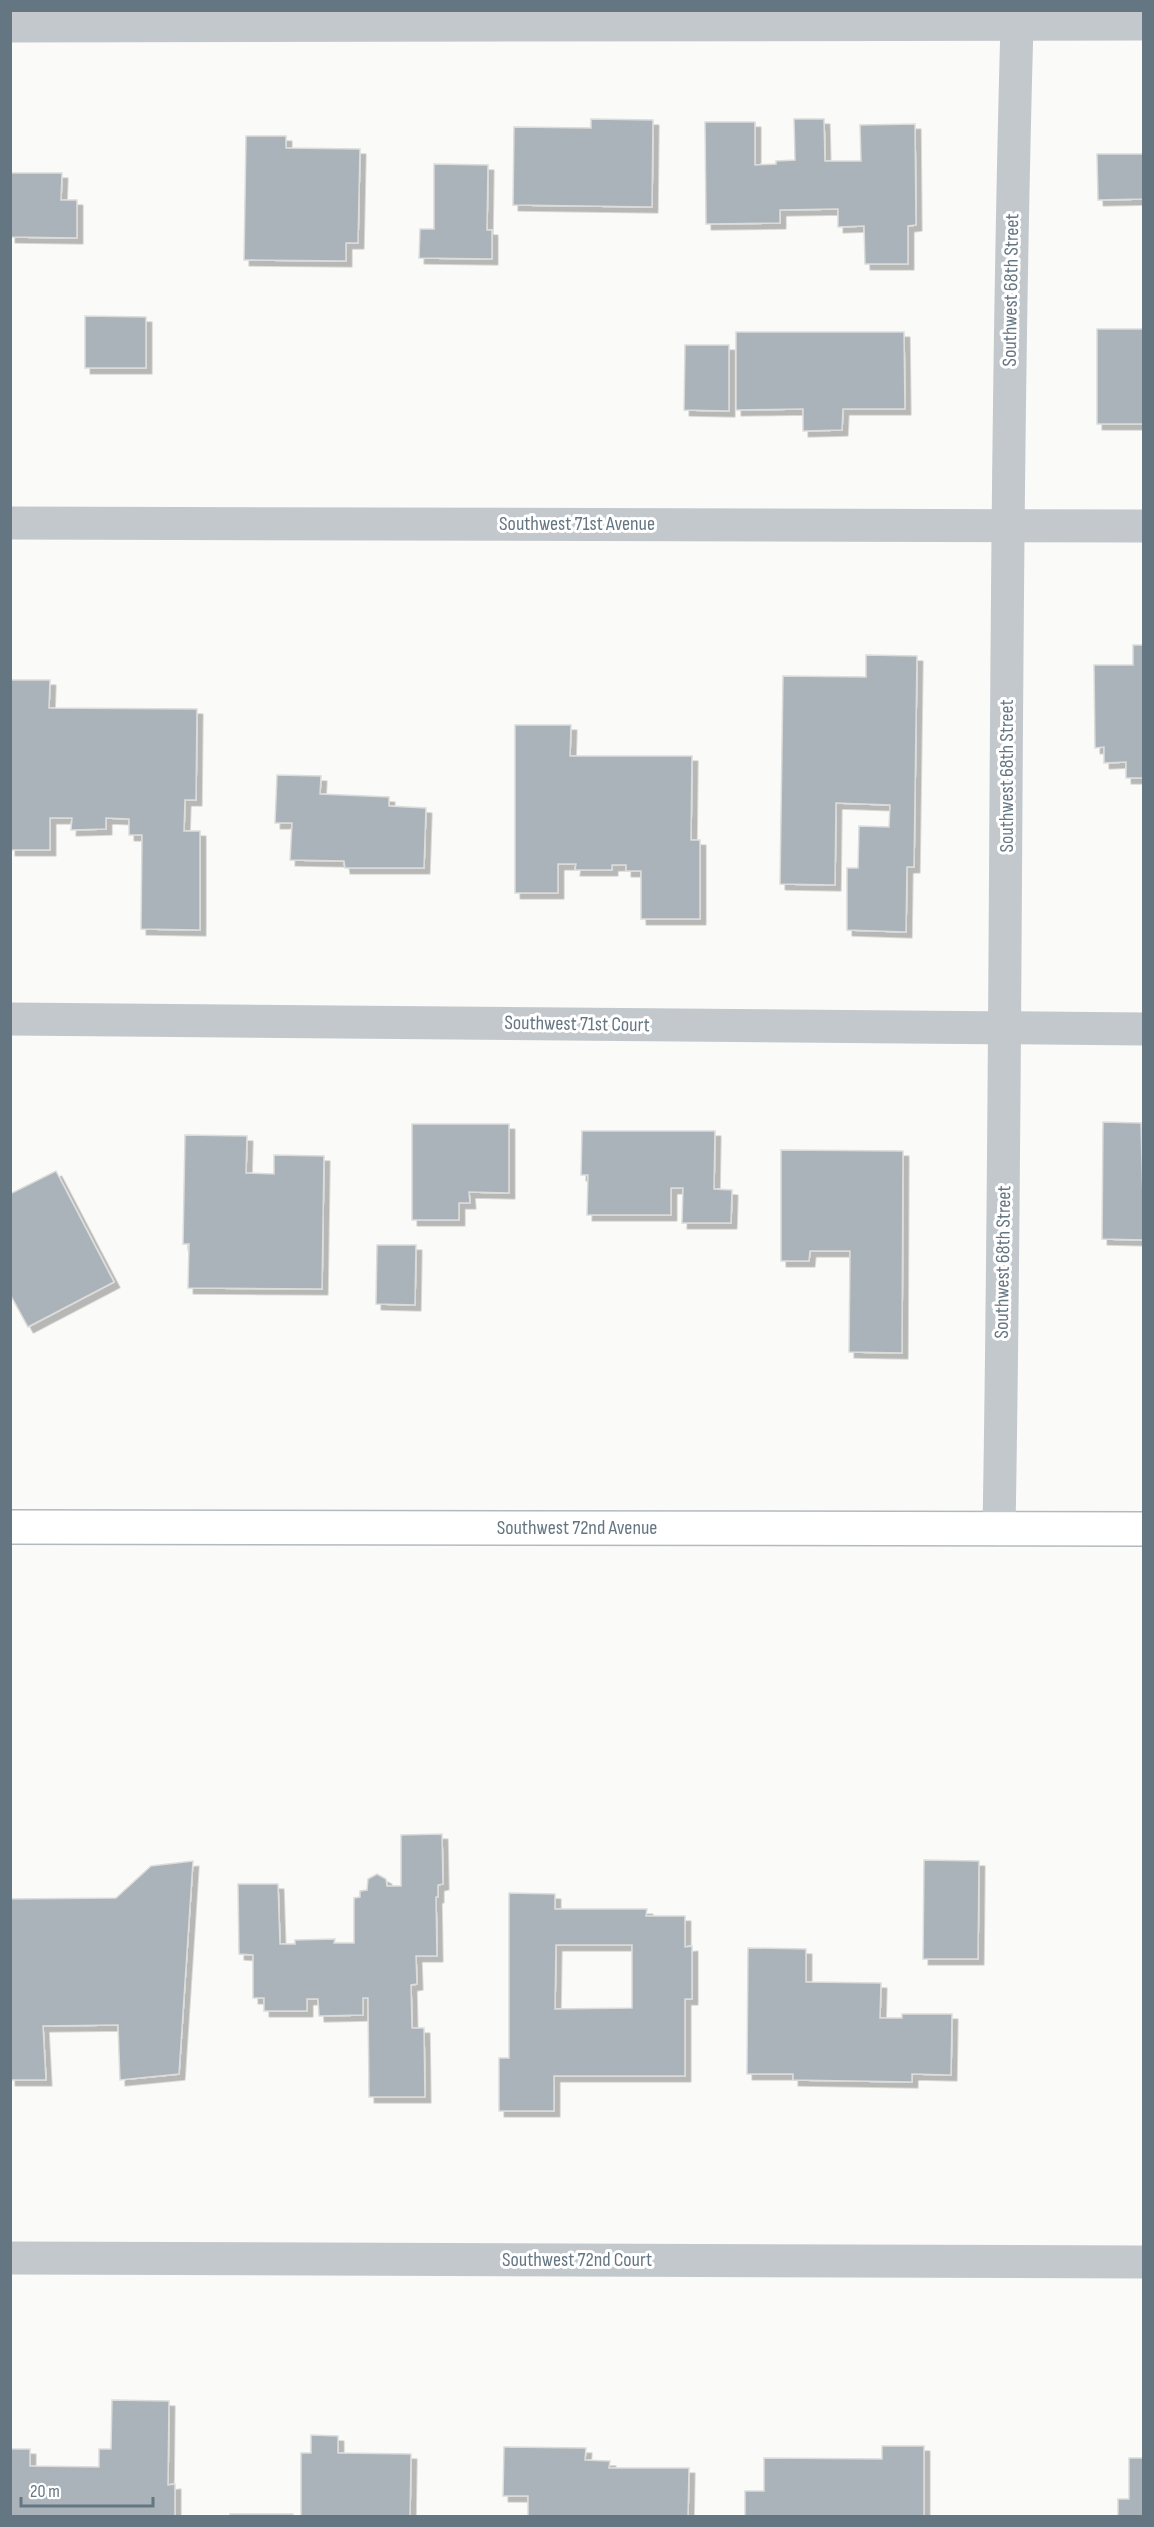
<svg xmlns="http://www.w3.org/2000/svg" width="1154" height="2527" viewBox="0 0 1154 2527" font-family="'Sofia Sans Condensed',sans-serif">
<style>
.building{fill:#aab3b9;stroke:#dcdcda;stroke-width:1.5;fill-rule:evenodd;filter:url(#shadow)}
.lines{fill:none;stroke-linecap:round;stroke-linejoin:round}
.secondary-casing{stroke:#b3babf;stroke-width:36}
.street{stroke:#c3c8cc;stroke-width:33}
.secondary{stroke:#fff;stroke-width:33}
.labels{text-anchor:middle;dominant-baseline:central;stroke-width:6;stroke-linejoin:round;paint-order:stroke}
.street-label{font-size:20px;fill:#657683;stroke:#fff}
</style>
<defs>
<filter id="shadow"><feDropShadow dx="5.5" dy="5.5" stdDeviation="0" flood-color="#0004"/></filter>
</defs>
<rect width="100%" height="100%" fill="#fafaf8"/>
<g class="building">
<path d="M591,119L653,120L652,207L513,205L514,127L591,128Z"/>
<path d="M794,119H824L825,161H861L860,125L915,124L916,225L908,226V264H865L864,226L838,227V209L780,210V223L706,224L705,122H755V165L776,164V161L795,160Z"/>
<path d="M246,136H286V148L360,149L358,243H346V261L244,260Z"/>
<path d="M1097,154H1144V199L1098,200Z"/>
<path d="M434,164L488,165L487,230H492V259L419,258L420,229H434Z"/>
<path d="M10,173H62L61,200H77V238L10,237Z"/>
<path d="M85,316L146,317V368H85Z"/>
<rect x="1097" y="329" width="47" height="95"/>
<path d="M736,332H904L905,409H843L842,430L803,431V409L736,410Z"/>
<path d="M685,345H729V411L684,410Z"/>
<path d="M1133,645H1144V778H1126V762L1104,763V747L1095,748L1094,665H1133Z"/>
<path d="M866,655L917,656L914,867H907L906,932L847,930V868H858L859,826L889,827L890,805L836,803L835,885L780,884L783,676L866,677Z"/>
<path d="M10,680H50L49,708L197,709L196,800H185L184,831H200V930L141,929L142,835H129V819L106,818V829L71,830L72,818H50V850H10Z"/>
<path d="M515,725H571L570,756H692L691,840H700V919H641V871H626V865H612V870H575L576,864H558V893H515Z"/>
<path d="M277,775L321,776L320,794L389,797V806L426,808L424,868H345L344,861L290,860L292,823H275Z"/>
<path d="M1103,1122L1141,1123L1144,1240L1102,1239Z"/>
<path d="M412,1124H509V1193L469,1192L470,1203H459V1220H412Z"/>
<path d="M582,1131H715L714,1189L732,1190L731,1223H682L683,1188H671V1215H587L588,1175H581Z"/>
<path d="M185,1135L247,1136L246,1173L274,1174V1155L324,1156L322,1289L188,1288L189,1244H183Z"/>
<path d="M781,1150L903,1151L902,1353L849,1352L850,1251H810L809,1261H781Z"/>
<path d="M56,1171L114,1282L28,1327L10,1294V1194Z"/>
<path d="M377,1245H416L415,1305L376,1304Z"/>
<path d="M442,1834L443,1884L438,1885V1897H436L437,1956H416L417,1984L411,1985L412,2028H424L425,2097H369L368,1998H363V2015L319,2016L318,1999H307V2011H264V1998H253V1955L239,1954L238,1884H278L280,1944H295V1940L335,1939L334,1943H354V1898L360,1897V1891L367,1890L368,1879L377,1874L386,1879L387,1886H401V1835Z"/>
<path d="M924,1860L979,1861L978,1959H923Z"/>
<path d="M193,1861L179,2074L120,2080L118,2025L43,2026L46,2080H10V1899L116,1898L151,1866Z"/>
<path d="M509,1893L555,1894V1909H647L646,1916H685V1947L692,1946V1999H685V2076H554V2111H499V2058H509ZM556,1945H632V2008L555,2009Z"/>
<path d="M748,1948L806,1949V1982L881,1983L880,2018H902V2014H952L951,2075L912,2074V2082L793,2080V2074H747Z"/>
<path d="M112,2400L169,2401L168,2485L175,2484V2516H10V2449H30V2466L99,2467V2449H111Z"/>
<path d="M311,2435L338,2436V2453L411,2454L410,2516H301V2453H311Z"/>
<path d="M882,2446H924V2516H745V2491H764V2458L882,2459Z"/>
<path d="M504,2447L586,2448L585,2460L610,2461L609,2468H689L688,2516H528V2496H503Z"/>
<path d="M1129,2458H1144V2516H1118V2499H1129Z"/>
<rect x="230" y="2514" width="63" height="2"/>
</g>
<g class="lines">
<g class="secondary-casing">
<path id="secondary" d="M10,1527L1144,1529"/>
</g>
<g class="street">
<path d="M10,26L1144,24"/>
<path d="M10,523L1144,526"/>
<path d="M10,1019L1144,1029"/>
<path d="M999,1529C1008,1027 1003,525 1017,24"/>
<path d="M10,2258L1144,2262"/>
</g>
<use href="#secondary" class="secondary"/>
</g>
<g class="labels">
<g class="street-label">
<text transform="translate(1011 290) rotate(-89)">Southwest 68th Street</text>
<text x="577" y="524">Southwest 71st Avenue</text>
<text transform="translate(1007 776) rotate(-90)">Southwest 68th Street</text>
<text transform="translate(577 1024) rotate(1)">Southwest 71st Court</text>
<text transform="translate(1003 1262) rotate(-89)">Southwest 68th Street</text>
<text x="577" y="1528">Southwest 72nd Avenue</text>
<text x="577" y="2260">Southwest 72nd Court</text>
</g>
</g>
<rect width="1154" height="2527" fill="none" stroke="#657683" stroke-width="24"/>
<path d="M21 2497v9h132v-9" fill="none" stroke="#657683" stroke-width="3"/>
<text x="30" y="2497" font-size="18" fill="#657683" stroke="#ffffff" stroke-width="4.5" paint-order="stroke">20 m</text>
</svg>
